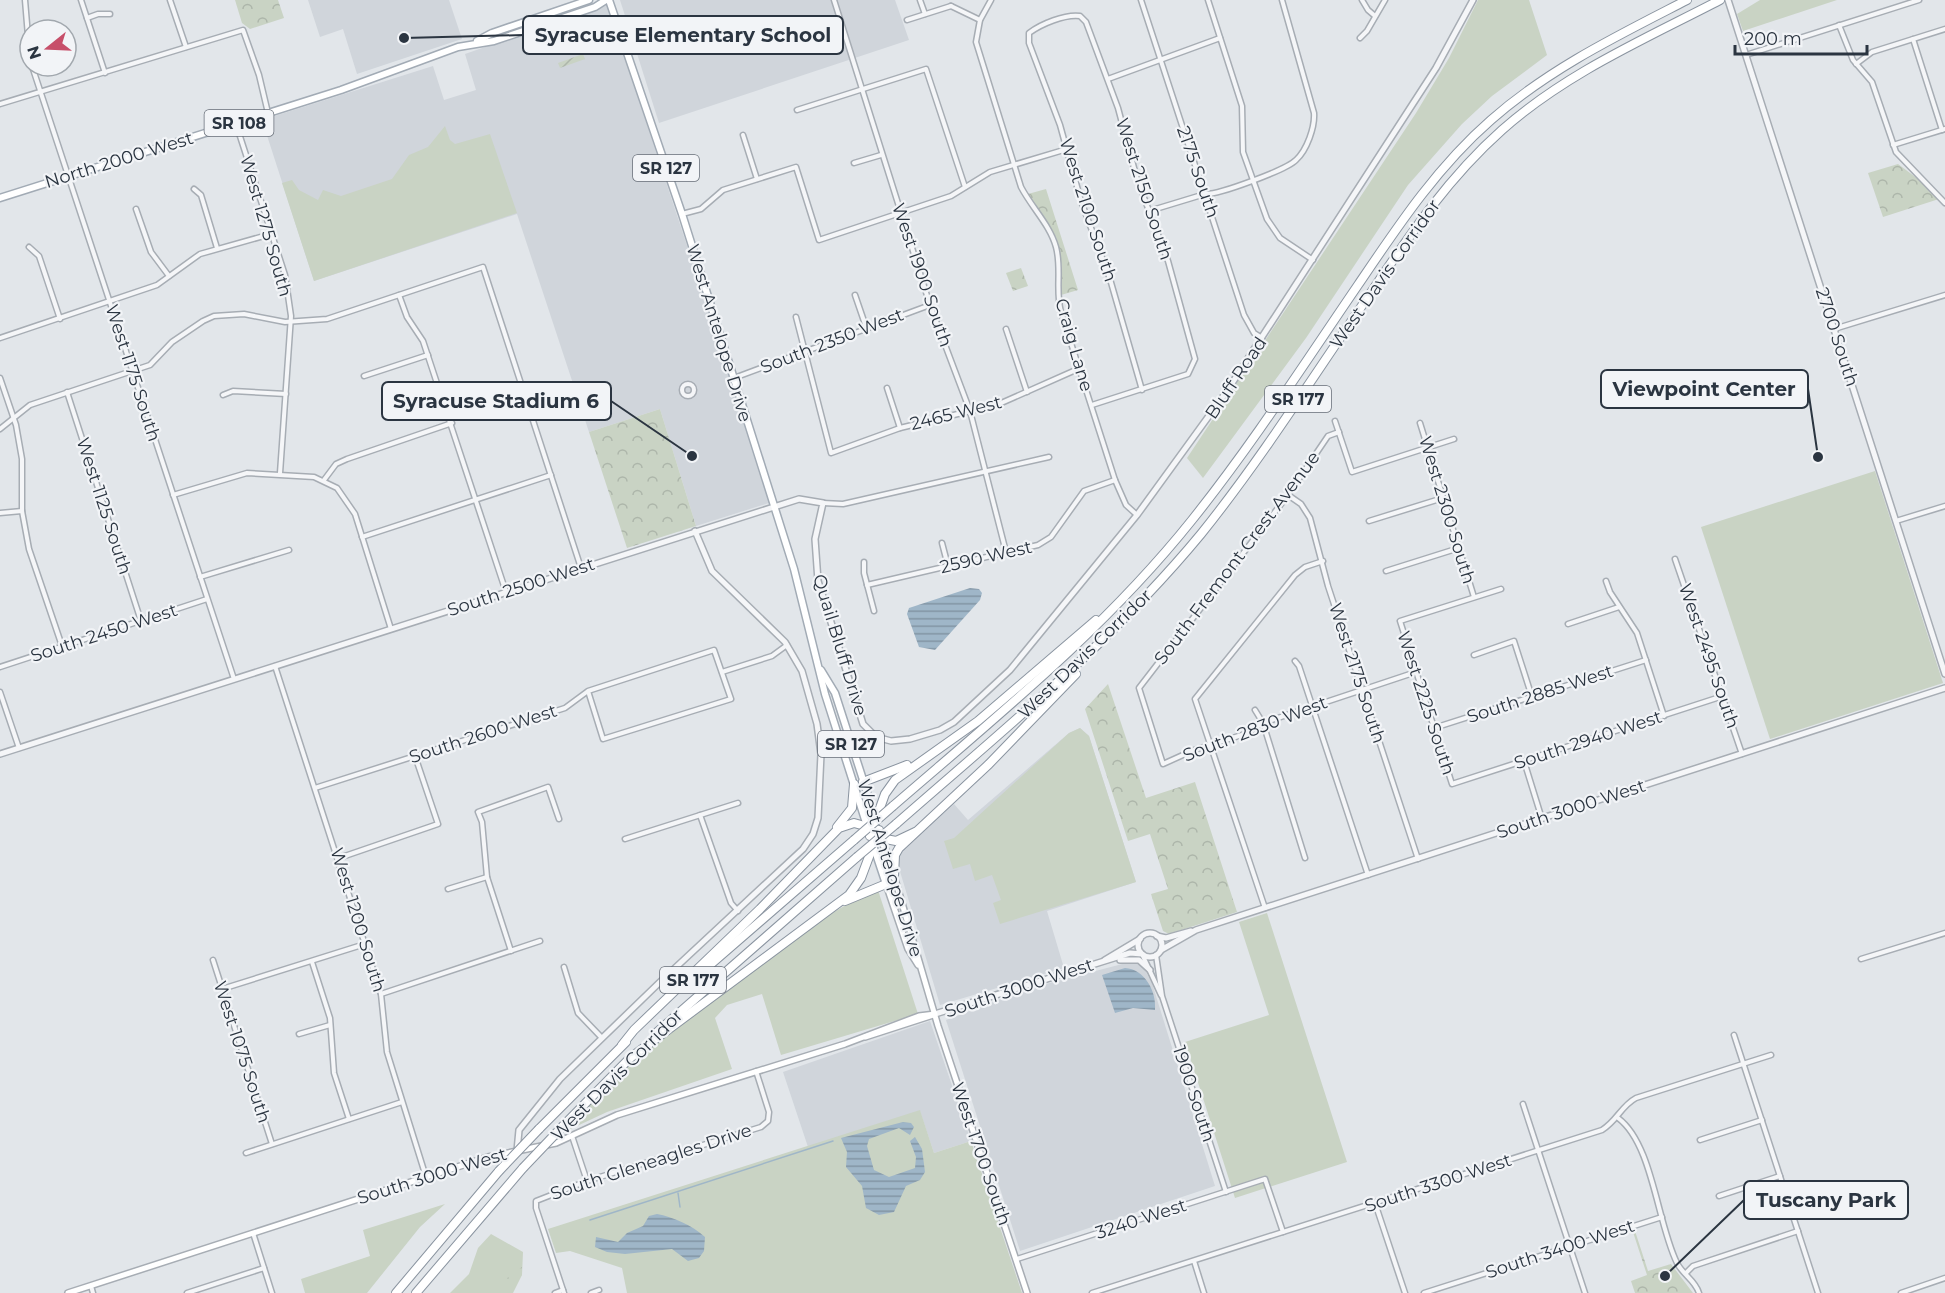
<svg xmlns="http://www.w3.org/2000/svg" width="1945" height="1293" viewBox="0 0 1945 1293" font-family="Montserrat,sans-serif">
<style>
.built{fill:#d0d5db}
.grass{fill:#c9d3c4}
.wetland{fill:url(#wetland-marsh)}
.park{fill:url(#park-crowns)}
.garden{fill:url(#garden-furrows)}
.water{fill:url(#water-rules)}
.lines{fill:none;stroke-linecap:round;stroke-linejoin:round}
.stream{stroke:#9fb6c8;stroke-width:1.5}
.minor-casing{stroke:#a7adb4;stroke-width:7}
.tertiary-casing{stroke:#a7adb4;stroke-width:8}
.secondary-casing{stroke:#a7adb4;stroke-width:8}
.primary-casing{stroke:#a2abb5;stroke-width:9}
.motorway-casing{stroke:#8a94a0;stroke-width:10}
.minor{stroke:#f5f6f8;stroke-width:4}
.tertiary{stroke:#f5f6f8;stroke-width:5}
.secondary{stroke:#fff;stroke-width:5}
.primary{stroke:#fff;stroke-width:6}
.motorway{stroke:#fff;stroke-width:8}
.motorway-bridge-casing{stroke:#8a94a0;stroke-width:10;stroke-linecap:butt}
.motorway-bridge{stroke:#fff;stroke-width:8}
.labels{text-anchor:middle;dominant-baseline:central;stroke-width:4.5;stroke-linejoin:round;paint-order:stroke}
.shield{fill:#f2f4f7;stroke:#676e78;stroke-width:1.5}
.shield-label{font-size:16px;font-weight:bold;fill:#2b3541}
.street-label{font-size:18px;fill:#2b3541;stroke:#f2f4f7}
.leader{fill:none;stroke:#2b3541;stroke-width:2}
.callout-dot{fill:#2b3541;stroke:#f2f4f7;stroke-width:2}
.callout{fill:#f2f4f7;stroke:#2b3541;stroke-width:2}
.callout-label{font-size:20px;text-anchor:middle;font-weight:bold;fill:#2b3541}
</style>
<defs>
<pattern id="wetland-marsh" width="20" height="14" patternUnits="userSpaceOnUse" patternTransform="scale(1.5)"><rect width="20" height="14" fill="#c9d3c4"/><path d="M1 5h8M5 5V1M11 12h8M15 12V8" fill="none" stroke="#adb6aa"/></pattern>
<pattern id="park-crowns" width="20" height="18" patternUnits="userSpaceOnUse" patternTransform="scale(1.5)"><rect width="20" height="18" fill="#c9d3c4"/><path d="M2 6a3 3 0 1 1 6 0M12 15a3 3 0 1 1 6 0" fill="none" stroke="#adb6aa"/></pattern>
<pattern id="garden-furrows" width="10" height="10" patternUnits="userSpaceOnUse" patternTransform="scale(1.5)"><rect width="10" height="10" fill="#c9d3c4"/><path d="M-1 1l2-2M0 10L10 0M9 11l2-2" fill="none" stroke="#adb6aa"/></pattern>
<pattern id="water-rules" width="6" height="5" patternUnits="userSpaceOnUse" patternTransform="scale(1.5)"><rect width="6" height="5" fill="#9fb6c8"/><path d="M0 2.5h6" fill="none" stroke="#8295a4"/></pattern>
</defs>
<rect width="100%" height="100%" fill="#e2e6ea"/>
<g class="built">
<path d="M308,0H449L462,39L357,74L343,29L320,37Z"/>
<path d="M620,0H895L909,40L659,123Z"/>
<path d="M607,4L772,502L696,526L660,409L589,432L517,214L314,281L262,120L433,66L444,100L476,90L465,54Z"/>
<path d="M1080,728L1089,736L1136,882L1047,911L1064,968L940,1005L896,858L902,848L954,804L968,820L1069,733Z"/>
<path d="M1126,963L1138,964L1145,970L1152,983L1215,1186L1020,1251L946,1020L1027,989Z"/>
<path d="M930,1021L971,1141L934,1153L920,1111L808,1147L783,1072Z"/>
</g>
<g class="grass">
<path d="M1478,0H1529L1547,55L1492,96L1462,124L1408,185L1306,338L1203,478L1187,458L1416,113L1449,58Z"/>
<path d="M1760,0H1837L1743,31L1737,14Z"/>
<path d="M445,126L450,140L455,144L490,134L517,213L314,281L282,183L292,180L299,190L318,200L323,190L341,196L392,179L409,155L428,147Z"/>
<path d="M1875,471L1943,683L1770,739L1701,527Z"/>
<path d="M1080,728L1089,736L1136,882L1000,924L993,903L1001,900L992,875L975,881L970,864L953,869L944,841L954,838L1069,733Z"/>
<path d="M878,890L918,1014L781,1055L762,994L727,1005L715,1018L732,1069L607,1112L562,1133L625,1069L687,1019L822,919L858,898Z"/>
<path d="M1267,913L1347,1162L1235,1198L1185,1042L1269,1015L1239,922Z"/>
<path d="M920,1110L934,1153L971,1141L1022,1293H627L622,1268L570,1251L556,1253L548,1229Z"/>
<path d="M445,1204L420,1227L367,1293H305L301,1279L370,1256L363,1230Z"/>
<path d="M491,1234L523,1252L522,1275L513,1293H450L469,1274L478,1248Z"/>
</g>
<path class="wetland" d="M522,1267V1275L513,1281L508,1293H502L508,1277Z"/>
<g class="park">
<path d="M235,0H278L284,18L250,29L242,23Z"/>
<path d="M1898,164L1922,182L1939,199L1883,217L1868,173Z"/>
<path d="M1046,189L1078,290L1061,295L1062,267L1056,237L1028,194Z"/>
<path d="M1021,268L1028,286L1013,291L1006,273Z"/>
<path d="M660,409L696,526L627,548L589,432Z"/>
<path d="M1108,684L1146,798L1195,782L1237,912L1169,934L1163,931L1151,894L1168,889L1150,834L1128,841L1085,709Z"/>
<path d="M1635,1231L1648,1271L1671,1264L1693,1293H1635L1631,1281L1647,1275L1633,1232Z"/>
</g>
<path class="garden" d="M583,54L585,59L560,68L558,63Z"/>
<g class="water">
<path d="M970,588L979,589L982,593L980,600L935,650L919,647L907,614L909,608Z"/>
<path d="M1125,968C1144,969 1157,991 1155,1010L1133,1008L1115,1013L1102,975Z"/>
<path d="M903,1122L911,1123L914,1127L910,1135L899,1128L869,1139L867,1146L874,1170L889,1177L915,1168L916,1157L910,1141L915,1137L922,1149L925,1172L920,1180L906,1186L894,1212L879,1215L866,1208L862,1186L846,1167L847,1152L841,1138Z"/>
<path d="M657,1214C673,1217 692,1225 705,1237L704,1251L699,1258L688,1261L672,1249L625,1254L607,1252L595,1247L596,1237L618,1242L627,1233L643,1226L649,1216Z"/>
</g>
<g class="lines">
<g class="stream">
<path d="M678,1193L680,1207"/>
<path d="M590,1220L833,1141"/>
</g>
<g class="minor-casing">
<g id="minor">
<path d="M25,0L30,60"/>
<path d="M81,0L105,73"/>
<path d="M170,0L186,47"/>
<path d="M834,0L930,305L970,411L1006,552"/>
<path d="M920,0L925,14"/>
<path d="M991,0L980,20L976,42L1021,187C1032,208 1050,225 1056,247C1062,269 1055,291 1061,312L1115,480L1126,505L1137,515"/>
<path d="M1141,0L1244,315L1254,333L1262,338"/>
<path d="M1208,0L1242,106L1243,152L1267,219L1280,238L1313,260"/>
<path d="M1362,0L1368,10L1375,16"/>
<path d="M951,6L980,20"/>
<path d="M87,18L98,14H110"/>
<path d="M907,20L951,6"/>
<path d="M1839,25L1853,60L1872,82L1896,152L1945,203"/>
<path d="M1360,38L1367,31L1385,0"/>
<path d="M1913,39L1942,130"/>
<path d="M1746,55L1919,0"/>
<path d="M1856,64L1872,52L1945,29"/>
<path d="M32,66L234,679"/>
<path d="M1108,79L1220,38"/>
<path d="M0,104L243,30L259,75L268,113"/>
<path d="M797,110L926,69L965,187"/>
<path d="M236,124L285,275L291,316L280,473"/>
<path d="M743,135L757,179"/>
<path d="M1893,145L1945,129"/>
<path d="M854,163L881,155"/>
<path d="M194,189L201,195L217,248"/>
<path d="M136,209L151,252L169,276"/>
<path d="M1149,211L1205,194C1218,195 1286,170 1296,160C1307,150 1315,127 1314,113L1282,0"/>
<path d="M682,214L701,209L723,190L796,167L819,240L951,196L990,172L1067,149"/>
<path d="M29,247L39,256L60,319"/>
<path d="M399,295L407,317L423,341L506,592"/>
<path d="M855,295L866,327"/>
<path d="M796,317L831,453L900,428L999,404L1078,369"/>
<path d="M1006,329L1027,392"/>
<path d="M1834,329L1945,295"/>
<path d="M0,338L157,285L200,254L271,234"/>
<path d="M364,376L428,355"/>
<path d="M0,378L16,425L22,459V511L29,549L62,646"/>
<path d="M734,378L930,305"/>
<circle cx="688" cy="390" r="6"/>
<path d="M887,388L900,428"/>
<path d="M67,392L141,621"/>
<path d="M223,395L233,391L286,394"/>
<path d="M1092,405L1188,374L1195,359L1168,261L1137,179L1118,108L1086,22L1080,16C1065,14 1041,24 1029,33V43L1060,125L1081,201L1110,279L1142,390"/>
<path d="M1335,421L1352,472L1454,439"/>
<path d="M1420,423L1474,597"/>
<path d="M0,429L30,405L150,365L172,342L203,321L214,316L244,314L285,322L327,319L483,267L581,568"/>
<path d="M1339,432L1328,436L1288,495L1139,688L1163,764L1194,750L1245,734L1263,723L1416,672"/>
<path d="M324,480L336,464L347,459L452,423"/>
<path d="M173,495L247,473L314,477L337,488L355,514L391,629"/>
<path d="M1288,495L1301,504L1310,518L1328,586L1418,859"/>
<path d="M823,503L843,504L1049,457"/>
<path d="M0,513L22,511"/>
<path d="M1369,521L1443,498"/>
<path d="M1896,521L1945,506"/>
<path d="M362,537L551,475"/>
<path d="M942,543L948,566"/>
<path d="M1675,559L1742,754"/>
<path d="M864,562V573L874,611"/>
<path d="M1386,571L1459,548"/>
<path d="M200,577L289,550"/>
<path d="M1606,581L1610,592L1637,633L1664,716"/>
<path d="M867,585L1038,545L1051,537L1084,491L1115,480"/>
<path d="M1501,589L1400,621L1452,784L1723,696"/>
<path d="M1568,624L1619,607"/>
<path d="M1474,655L1514,641L1532,697"/>
<path d="M1295,661L1299,666L1368,875"/>
<path d="M275,666L381,994L387,1052L426,1177"/>
<path d="M0,667L207,599"/>
<path d="M722,672L772,656L787,645"/>
<path d="M0,692L19,748"/>
<path d="M1255,710L1263,723L1305,858"/>
<path d="M1434,728L1646,660"/>
<path d="M1524,761L1542,819"/>
<path d="M315,788L565,708L588,691L714,650L731,699L603,739L588,691"/>
<path d="M700,815L731,903L738,911"/>
<path d="M625,839L738,803"/>
<path d="M339,858L438,824L415,756"/>
<path d="M448,889L487,877"/>
<path d="M1265,908L1195,699L1295,575L1305,567L1323,561"/>
<path d="M511,951L487,877L482,822L478,812L548,787L559,819"/>
<path d="M1142,954L1161,995"/>
<path d="M1156,955L1162,996L1226,1192"/>
<path d="M1861,959L1945,933"/>
<path d="M213,960L272,1144"/>
<path d="M312,962L330,1018L334,1073L349,1119"/>
<path d="M564,967L578,1013L602,1038"/>
<path d="M222,989L365,944"/>
<path d="M381,994L540,941"/>
<path d="M299,1034L330,1025"/>
<path d="M1734,1035L1818,1293"/>
<path d="M1523,1104L1585,1293"/>
<path d="M1618,1118C1653,1144 1657,1223 1677,1263C1683,1275 1695,1280 1699,1293"/>
<path d="M572,1136L587,1181"/>
<path d="M1700,1140L1762,1120"/>
<path d="M246,1153L402,1102"/>
<path d="M1719,1196L1780,1176"/>
<path d="M1375,1203L1405,1293"/>
<path d="M253,1233L272,1293"/>
<path d="M1017,1259L1265,1179L1283,1232"/>
<path d="M1194,1261L1204,1293"/>
<path d="M1686,1273L1693,1266L1798,1231"/>
<path d="M91,1286L93,1293"/>
<path d="M187,1293L264,1268"/>
<path d="M555,1293L563,1290"/>
<path d="M564,1293L536,1208V1201L587,1181L761,1127L768,1121L769,1112L756,1071"/>
<path d="M591,1293L599,1290"/>
<path d="M1092,1293L1602,1130C1617,1121 1621,1106 1636,1098L1771,1055"/>
<path d="M1424,1293L1662,1217"/>
<path d="M1901,1293L1945,1278"/>
</g>
</g>
<g class="tertiary-casing">
<g id="tertiary">
<path d="M1728,0L1945,674"/>
<path d="M0,754L799,499L823,503L815,539L818,581L863,724L876,737L891,741L910,739L940,730L954,722L1010,670L1137,515L1227,391L1436,68L1473,0"/>
<circle cx="1150" cy="945" r="12"/>
<path d="M1157,936L1166,938L1191,931"/>
<path d="M1161,950L1196,930L1945,688"/>
<path d="M1105,960L1140,939"/>
<path d="M1120,960H1139L1150,970"/>
<path d="M935,1014L1130,953L1142,954"/>
<path d="M517,1151L519,1130L560,1079L660,982L803,849L813,834L818,818L821,754L817,724L802,671L785,642L712,571L695,531"/>
</g>
</g>
<g class="secondary-casing">
<g id="secondary">
<path d="M894,876L938,1026L1027,1293"/>
<path d="M886,884L908,949L918,965"/>
<path d="M865,1037L933,1015"/>
<path d="M68,1293L488,1157L556,1143L617,1115L845,1044L919,1016L935,1014"/>
</g>
</g>
<g class="primary-casing">
<g id="primary">
<path d="M609,0L682,214L794,569L825,694L868,829"/>
<path d="M477,41L492,33L589,0"/>
<path d="M0,198L341,90L458,47L494,41L595,7L606,0"/>
<path d="M821,670L835,693L876,820"/>
<path d="M881,836L892,872"/>
<path d="M873,845L886,884"/>
</g>
</g>
<g class="motorway-casing">
<g id="motorway">
<path d="M863,782L907,765"/>
<path d="M893,806C997,716 1105,629 1192,520C1252,445 1304,364 1358,285C1398,226 1437,167 1491,120C1550,68 1619,35 1687,0"/>
<path d="M896,824C1002,731 1111,643 1201,534C1263,457 1316,372 1372,291C1411,233 1449,177 1502,130C1566,73 1645,39 1720,0"/>
<path d="M837,827L852,808L854,784"/>
<path d="M915,832L896,841L870,836L885,794L895,780L978,721L1096,620"/>
<path d="M894,876L895,855L899,848L989,764L1076,674"/>
<path d="M845,901L886,884"/>
<path d="M696,977L854,840"/>
<path d="M655,1034L857,857"/>
<path d="M622,1045L634,1030L760,909L839,828L854,823L879,830L861,878L849,895L630,1058"/>
<path d="M563,1126L633,1055"/>
<path d="M539,1129L626,1042"/>
<path d="M396,1293L499,1171"/>
<path d="M416,1293L523,1168"/>
</g>
</g>
<use href="#minor" class="minor"/>
<use href="#tertiary" class="tertiary"/>
<use href="#secondary" class="secondary"/>
<use href="#primary" class="primary"/>
<use href="#motorway" class="motorway"/>
<g class="motorway-bridge-casing">
<g id="motorway-bridge">
<path d="M854,840L893,806"/>
<path d="M857,857L896,824"/>
<path d="M523,1168L563,1126"/>
<path d="M499,1171L539,1129"/>
</g>
</g>
<use href="#motorway-bridge" class="motorway-bridge"/>
</g>
<g class="labels">
<g class="shield">
<rect x="204.5" y="110" width="69" height="26" rx="4.5"/>
<rect x="633" y="155" width="66" height="26" rx="4.5"/>
<rect x="1265" y="386" width="66" height="26" rx="4.5"/>
<rect x="818" y="731" width="66" height="26" rx="4.5"/>
<rect x="660" y="967" width="66" height="26" rx="4.5"/>
</g>
<g class="shield-label">
<text x="239" y="123">SR 108</text>
<text x="666" y="168">SR 127</text>
<text x="1298" y="399">SR 177</text>
<text x="851" y="744">SR 127</text>
<text x="693" y="980">SR 177</text>
</g>
<g class="street-label">
<text transform="translate(119 160) rotate(-17)">North 2000 West</text>
<text transform="translate(1198 172) rotate(71)">2175 South</text>
<text transform="translate(1144 189) rotate(72)">West 2150 South</text>
<text transform="translate(1088 210) rotate(72)">West 2100 South</text>
<text transform="translate(266 226) rotate(74)">West 1275 South</text>
<text transform="translate(1385 274) rotate(-55)">West Davis Corridor</text>
<text transform="translate(922 275) rotate(71)">West 1900 South</text>
<text transform="translate(719 333) rotate(73)">West Antelope Drive</text>
<text transform="translate(1837 337) rotate(72)">2700 South</text>
<text transform="translate(832 341) rotate(-21)">South 2350 West</text>
<text transform="translate(1074 345) rotate(74)">Craig Lane</text>
<text transform="translate(133 373) rotate(72)">West 1175 South</text>
<text transform="translate(1236 378) rotate(-56)">Bluff Road</text>
<text transform="translate(956 413) rotate(-14)">2465 West</text>
<text transform="translate(104 506) rotate(72)">West 1125 South</text>
<text transform="translate(1447 510) rotate(73)">West 2300 South</text>
<text transform="translate(986 557) rotate(-13)">2590 West</text>
<text transform="translate(1237 558) rotate(-53)">South Fremont Crest Avenue</text>
<text transform="translate(521 587) rotate(-18)">South 2500 West</text>
<text transform="translate(104 633) rotate(-18)">South 2450 West</text>
<text transform="translate(840 645) rotate(73)">Quail Bluff Drive</text>
<text transform="translate(1085 654) rotate(-44)">West Davis Corridor</text>
<text transform="translate(1709 656) rotate(71)">West 2495 South</text>
<text transform="translate(1357 673) rotate(72)">West 2175 South</text>
<text transform="translate(1540 694) rotate(-18)">South 2885 West</text>
<text transform="translate(1426 703) rotate(72)">West 2225 South</text>
<text transform="translate(1255 729) rotate(-21)">South 2830 West</text>
<text transform="translate(483 734) rotate(-18)">South 2600 West</text>
<text transform="translate(1588 740) rotate(-18)">South 2940 West</text>
<text transform="translate(1571 809) rotate(-18)">South 3000 West</text>
<text transform="translate(890 868) rotate(73)">West Antelope Drive</text>
<text transform="translate(358 920) rotate(73)">West 1200 South</text>
<text transform="translate(1019 988) rotate(-18)">South 3000 West</text>
<text transform="translate(242 1052) rotate(72)">West 1075 South</text>
<text transform="translate(617 1075) rotate(-45)">West Davis Corridor</text>
<text transform="translate(1194 1094) rotate(72)">1900 South</text>
<text transform="translate(981 1154) rotate(71)">West 1700 South</text>
<text transform="translate(651 1162) rotate(-18)">South Gleneagles Drive</text>
<text transform="translate(432 1176) rotate(-17)">South 3000 West</text>
<text transform="translate(1438 1183) rotate(-18)">South 3300 West</text>
<text transform="translate(1141 1219) rotate(-18)">3240 West</text>
<text transform="translate(1560 1249) rotate(-18)">South 3400 West</text>
</g>
</g>
<path class="leader" d="M404 38L523 35M1818 457L1808 389M692 456L611 401M1665 1276L1744 1200"/>
<g class="callout-dot">
<circle cx="404" cy="38" r="6"/>
<circle cx="1818" cy="457" r="6"/>
<circle cx="692" cy="456" r="6"/>
<circle cx="1665" cy="1276" r="6"/>
</g>
<g class="callout">
<rect x="523" y="16" width="320" height="38" rx="6"/>
<rect x="1601" y="370" width="207" height="38" rx="6"/>
<rect x="382" y="382" width="229" height="38" rx="6"/>
<rect x="1744" y="1181" width="164" height="38" rx="6"/>
</g>
<g class="callout-label">
<text x="683" y="42">Syracuse Elementary School</text>
<text x="1704" y="396">Viewpoint Center</text>
<text x="496" y="408">Syracuse Stadium 6</text>
<text x="1826" y="1207">Tuscany Park</text>
</g>
<g transform="translate(48 48) rotate(252)"><circle r="28" fill="#f2f4f7" stroke="#a2a8ae" stroke-width="1.5"/>
<path d="M0-4.5L10 22L0 15L-10 22Z" fill="#c74f6a"/>
<text y="-9" font-size="16" font-weight="bold" text-anchor="middle" fill="#2b3541">N</text>
</g>
<path d="M1735 45v9h132v-9" fill="none" stroke="#2b3541" stroke-width="3"/>
<text x="1744" y="45" font-size="18" fill="#2b3541" stroke="#f2f4f7" stroke-width="4.5" paint-order="stroke">200 m</text>
</svg>
